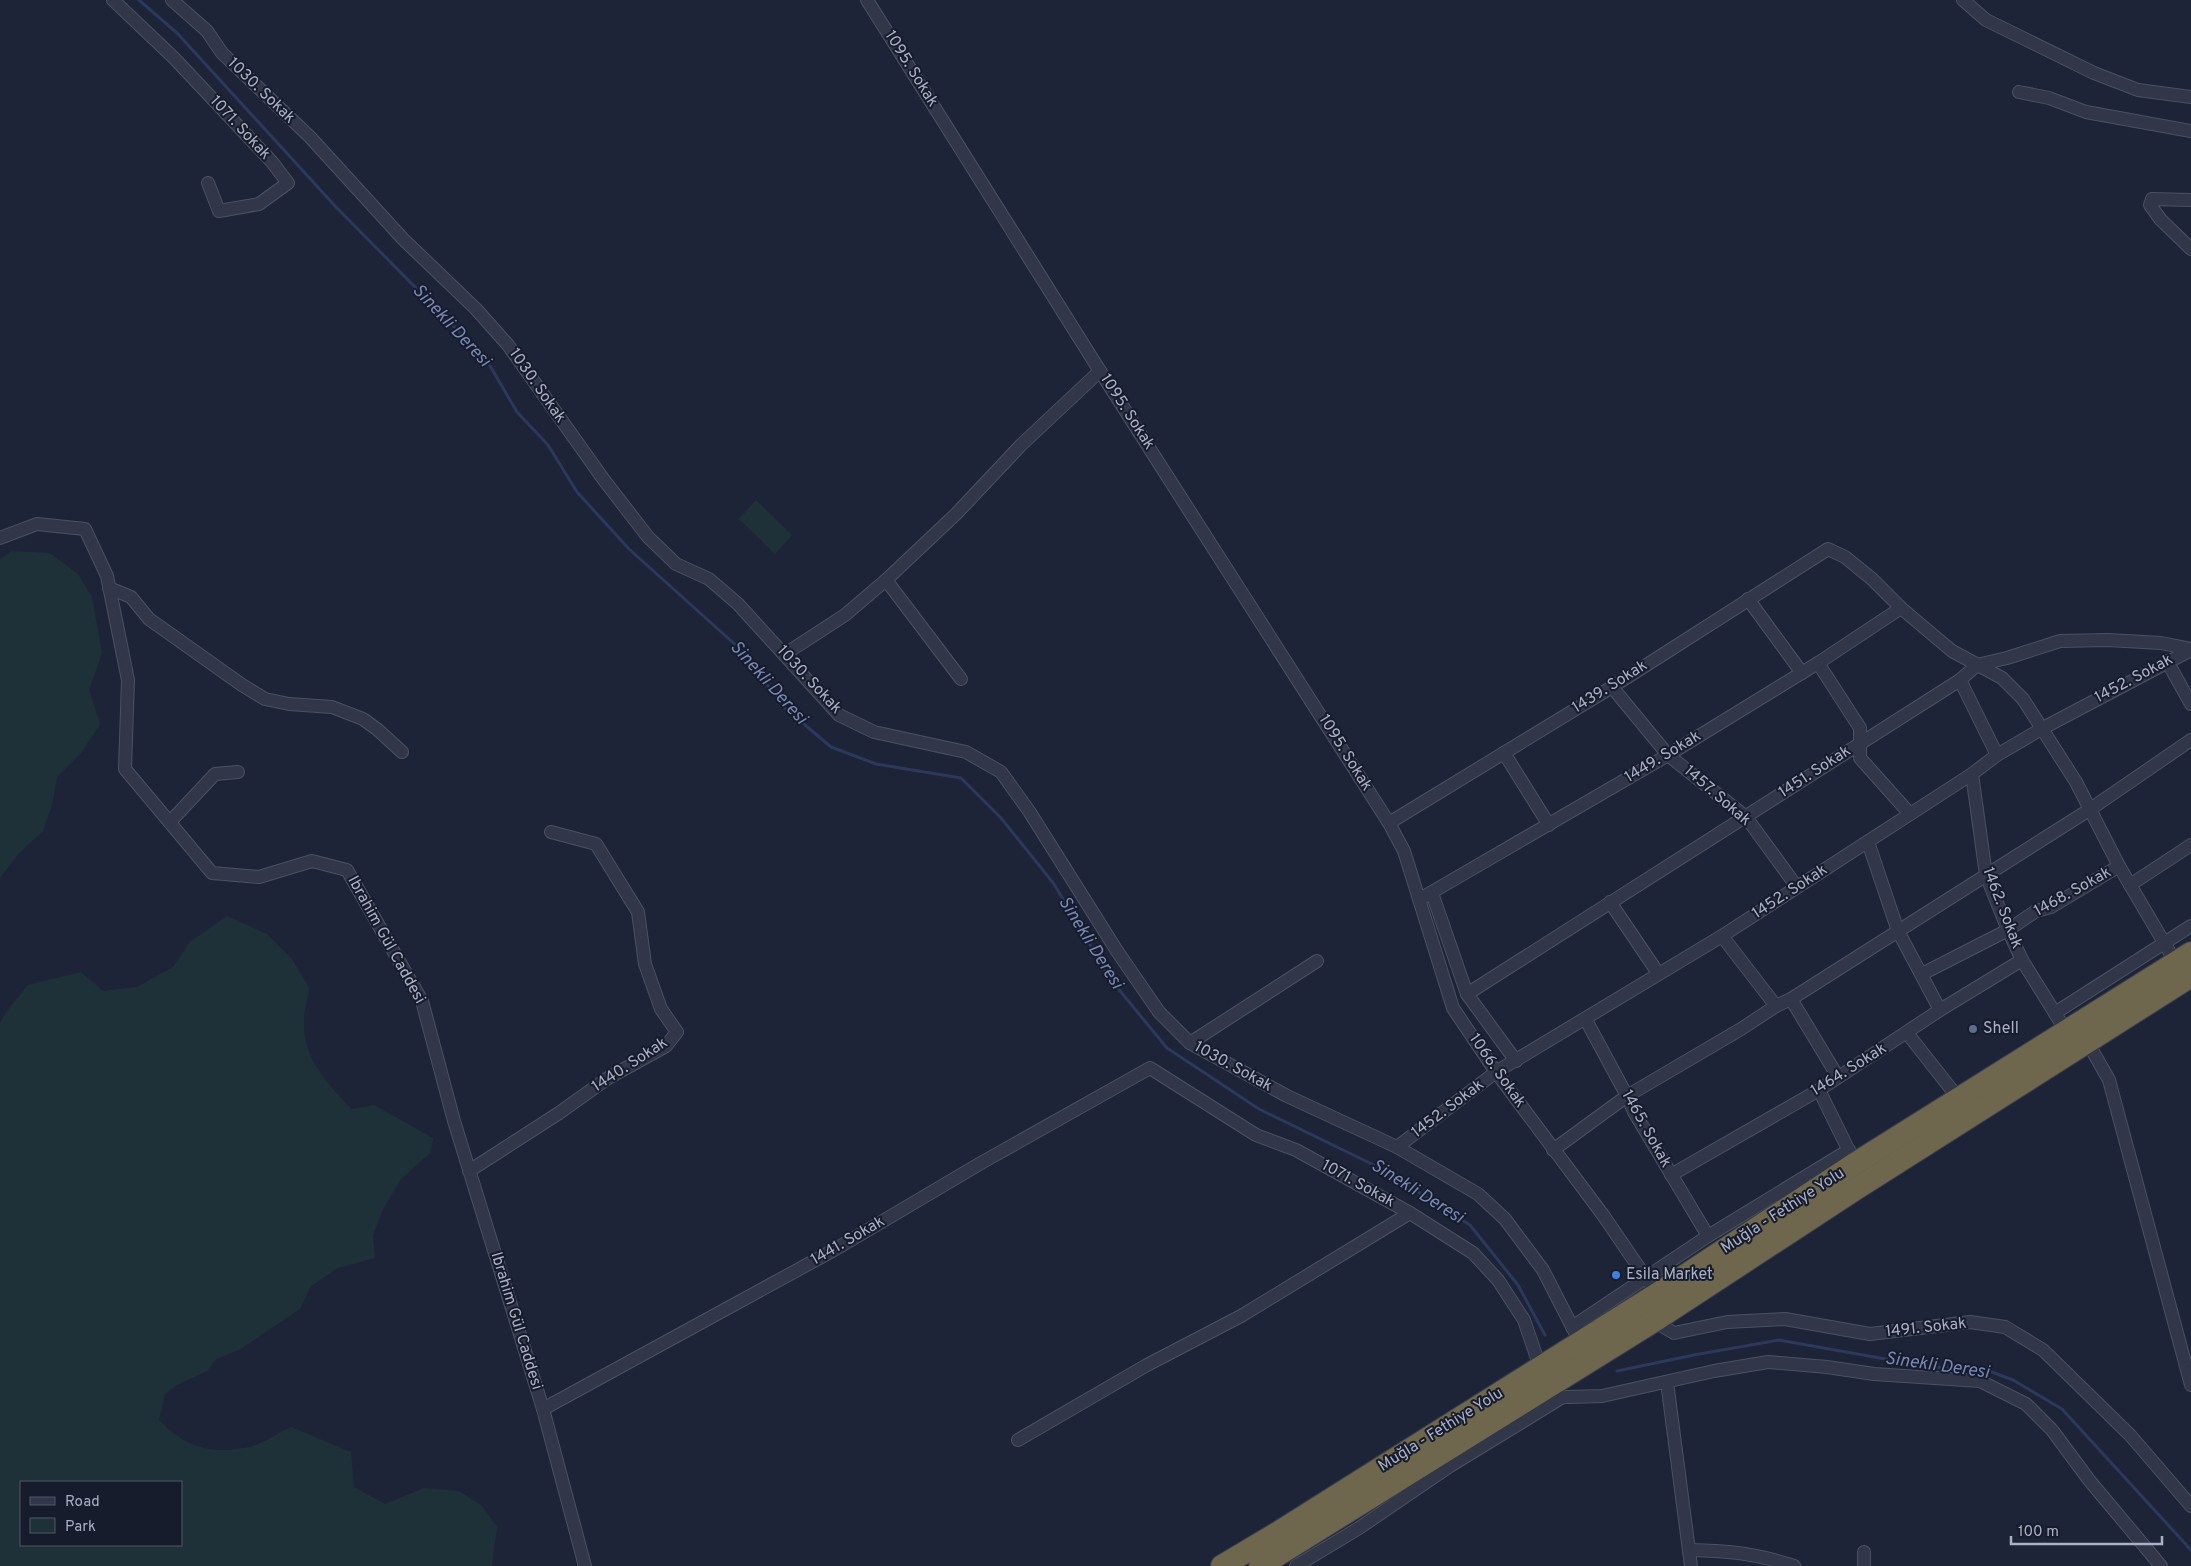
<svg xmlns="http://www.w3.org/2000/svg" width="2191" height="1566" viewBox="0 0 2191 1566" font-family="Overpass,sans-serif">
<style>
.green{fill:#1f3138;fill-rule:evenodd}
.lines{fill:none;stroke-linecap:round;stroke-linejoin:round}
.stream{stroke:#2c385c;stroke-width:3}
.street-casing{stroke:#4b5163;stroke-width:14}
.highway-casing{stroke:#393e4f;stroke-width:24}
.street{stroke:#313748;stroke-width:12}
.highway{stroke:#6e674d;stroke-width:22}
.service-dot{fill:#5c6f8a;stroke:#171c2c;stroke-width:2}
.shop-dot{fill:#3f7fe0;stroke:#171c2c;stroke-width:2}
.labels{text-anchor:middle;dominant-baseline:central;stroke-width:4;stroke-linejoin:round;paint-order:stroke}
.street-label{font-size:16px;fill:#aab0c5;stroke:#171c2c}
.poi-label{font-size:16px;fill:#aab0c5;stroke:#171c2c;text-anchor:start}
.water-label{font-size:18px;font-style:italic;fill:#7888b5;stroke:#171c2c}
</style>
<rect width="100%" height="100%" fill="#1d2437"/>
<g class="green">
<path d="M756,500L792,535L775,554L739,519Z"/>
<path d="M12,551L50,553L78,574L92,597L102,653L89,690L100,724L81,753L57,777L52,805L43,831L19,853L0,878V559Z"/>
<path d="M227,916L267,934L292,959L309,988C308,998 304,1009 304,1019C302,1059 326,1081 351,1109L374,1105L433,1138L430,1153L401,1179L383,1209L373,1235L375,1258L338,1268L311,1286L300,1309L239,1350L216,1359L207,1371L177,1385L165,1394L159,1420C186,1448 211,1455 249,1447C263,1444 278,1433 291,1427L351,1452L354,1487L385,1504L424,1488L459,1491L482,1506L497,1527L492,1566H0V1023L6,1012L28,985L81,972L103,991L137,987L173,967L190,942ZM21,1482H181V1545H21Z"/>
</g>
<g class="lines">
<g class="stream">
<path d="M139,0L177,33L336,207L486,359L517,412L548,445L577,492L629,549L739,648L785,708L831,747L876,764L961,778L1001,818L1054,884L1111,980L1167,1048L1259,1109L1380,1168L1470,1225L1518,1285L1545,1335"/>
<path d="M1617,1371L1694,1355L1779,1340L1930,1367L1984,1369L2013,1380L2062,1409L2191,1550"/>
</g>
<g class="street-casing">
<g id="street">
<path d="M113,0L174,58L272,162L288,183L259,204L219,211L208,183"/>
<path d="M172,0L207,31L222,53L310,137L403,239L476,309L508,345L604,480L648,537L676,564L709,579L738,604L839,715L874,732L966,752L1001,772L1029,811L1117,951L1159,1012L1190,1043L1287,1096L1397,1147L1478,1194L1505,1219L1543,1270L1580,1342"/>
<path d="M867,0L1100,371L1389,823L1404,851L1453,1008L1496,1072L1603,1215L1657,1294"/>
<path d="M1963,0L1986,20L2094,73L2138,90L2191,97"/>
<path d="M2019,92L2049,98L2086,112L2191,131"/>
<path d="M2191,200L2152,199L2150,205L2161,220L2191,249"/>
<path d="M0,538L37,524L85,529L107,576L128,680L125,769L212,873L259,877L312,861L347,870L422,1001L454,1121L543,1409L585,1566"/>
<path d="M886,580L961,679"/>
<path d="M109,588L131,597L149,619L242,685L265,699L289,704L332,707L363,719L378,730L402,752"/>
<path d="M1748,599L1802,673"/>
<path d="M785,654L845,615L886,580L956,514L1021,445L1100,371"/>
<path d="M2167,661L2191,704"/>
<path d="M1818,663L1860,728V758L1910,814"/>
<path d="M1960,680L1997,755"/>
<path d="M1612,687L1668,755L1746,817L1797,887"/>
<path d="M1504,753L1549,825"/>
<path d="M1972,774L1986,875L2008,930L2022,960L2066,1031"/>
<path d="M170,822L215,774L238,772"/>
<path d="M1389,823L1612,687L1828,549L1845,557L1872,579L1901,608L1952,651L2002,678L2023,699L2076,782L2119,866L2176,963"/>
<path d="M1868,842L1898,931L1940,1010"/>
<path d="M2130,885L2191,845"/>
<path d="M1432,893L1467,994L1516,1061"/>
<path d="M1420,899L1668,755L1818,663L1901,608"/>
<path d="M1610,902L1658,973"/>
<path d="M1722,936L1776,1006"/>
<path d="M1922,974L2008,930L2036,911L2051,907L2119,866"/>
<path d="M1467,994L1960,680L1977,665L2007,658L2060,641L2108,640L2161,643L2191,649"/>
<path d="M1791,999L1838,1077"/>
<path d="M2055,1013L2191,926"/>
<path d="M1586,1020L1627,1096L1634,1112L1708,1236"/>
<path d="M1907,1033L1959,1099"/>
<path d="M1190,1043L1317,961"/>
<path d="M2088,1043L2109,1080L2191,1385"/>
<path d="M1819,1090L1852,1157"/>
<path d="M1397,1147L1496,1072L1722,936L1972,774L1997,755L2043,728L2191,650"/>
<path d="M1553,1150L1627,1096L1741,1029L1776,1006L1791,999L2089,810L2191,740"/>
<path d="M469,1171L559,1113L608,1078L666,1046L677,1032L661,1009L645,964L638,912L596,844L551,832"/>
<path d="M1671,1175L1819,1090L1940,1010L2022,960"/>
<path d="M1654,1321L1674,1333L1727,1322L1785,1319L1870,1334L1970,1322L2005,1327L2043,1350L2130,1435L2191,1506"/>
<path d="M1572,1327L1708,1236L1849,1150"/>
<path d="M1667,1382L1691,1566"/>
<path d="M1535,1398L1602,1396L1714,1371L1768,1362L1827,1367L1874,1374L1980,1381L2026,1404L2052,1430L2089,1480L2161,1566"/>
<path d="M543,1409L834,1250L981,1163L1150,1068L1256,1135L1296,1150L1410,1213L1473,1253L1498,1280L1524,1320L1540,1367"/>
<path d="M1018,1440L1147,1365L1241,1316L1410,1213"/>
<path d="M1689,1550C1730,1551 1754,1553 1794,1566"/>
<path d="M1864,1552V1566"/>
<path d="M1296,1566L1359,1528L1450,1466L1561,1398"/>
</g>
</g>
<g class="highway-casing">
<g id="highway">
<path d="M1222,1566L1279,1532L1657,1294L1856,1163L2191,953"/>
<path d="M1260,1566L1654,1321L1854,1190L2191,976"/>
</g>
</g>
<use href="#street" class="street"/>
<use href="#highway" class="highway"/>
</g>
<circle class="service-dot" cx="1973" cy="1029" r="5"/>
<circle class="shop-dot" cx="1616" cy="1275" r="5"/>
<g class="labels">
<g class="street-label">
<text transform="translate(911 69) rotate(58)">1095. Sokak</text>
<text transform="translate(261 91) rotate(44)">1030. Sokak</text>
<text transform="translate(240 128) rotate(47)">1071. Sokak</text>
<text transform="translate(537 386) rotate(55)">1030. Sokak</text>
<text transform="translate(1127 412) rotate(57)">1095. Sokak</text>
<text transform="translate(2134 679) rotate(-28)">1452. Sokak</text>
<text transform="translate(809 680) rotate(47)">1030. Sokak</text>
<text transform="translate(1610 687) rotate(-32)">1439. Sokak</text>
<text transform="translate(1345 753) rotate(58)">1095. Sokak</text>
<text transform="translate(1663 757) rotate(-31)">1449. Sokak</text>
<text transform="translate(1815 772) rotate(-33)">1451. Sokak</text>
<text transform="translate(1717 796) rotate(41)">1457. Sokak</text>
<text transform="translate(1790 892) rotate(-33)">1452. Sokak</text>
<text transform="translate(2073 892) rotate(-29)">1468. Sokak</text>
<text transform="translate(2002 908) rotate(69)">1462. Sokak</text>
<text transform="translate(386 940) rotate(61)">Ibrahim Gül Caddesi</text>
<text transform="translate(630 1065) rotate(-33)">1440. Sokak</text>
<text transform="translate(1233 1067) rotate(29)">1030. Sokak</text>
<text transform="translate(1849 1070) rotate(-32)">1464. Sokak</text>
<text transform="translate(1497 1071) rotate(55)">1066. Sokak</text>
<text transform="translate(1448 1109) rotate(-37)">1452. Sokak</text>
<text transform="translate(1646 1129) rotate(61)">1465. Sokak</text>
<text transform="translate(1358 1184) rotate(29)">1071. Sokak</text>
<text transform="translate(1783 1211) rotate(-33)">Muğla - Fethiye Yolu</text>
<text transform="translate(848 1241) rotate(-30)">1441. Sokak</text>
<text transform="translate(516 1321) rotate(73)">Ibrahim Gül Caddesi</text>
<text transform="translate(1926 1328) rotate(-6)">1491. Sokak</text>
<text transform="translate(1441 1430) rotate(-32)">Muğla - Fethiye Yolu</text>
</g>
<g class="poi-label">
<text x="1983" y="1029">Shell</text>
<text x="1626" y="1275">Esila Market</text>
</g>
<g class="water-label">
<text transform="translate(451 326) rotate(47)">Sinekli Deresi</text>
<text transform="translate(768 683) rotate(48)">Sinekli Deresi</text>
<text transform="translate(1090 943) rotate(58)">Sinekli Deresi</text>
<text transform="translate(1417 1192) rotate(32)">Sinekli Deresi</text>
<text transform="translate(1937 1366) rotate(8)">Sinekli Deresi</text>
</g>
</g>
<rect x="20" y="1481" width="162" height="65" fill="#171c2c" stroke="#525769"/>
<rect x="30" y="1497" width="25" height="8" fill="#313748" stroke="#525769"/>
<text x="65" y="1506" font-size="15" fill="#aab0c5">Road</text>
<rect x="30" y="1518" width="25" height="15" fill="#1f3138" stroke="#525769"/>
<text x="65" y="1531" font-size="15" fill="#aab0c5">Park</text>
<path d="M2011 1536v8h151v-8" fill="none" stroke="#aab0c5" stroke-width="2.5"/>
<text x="2018" y="1536" font-size="15" fill="#aab0c5" stroke="#171c2c" stroke-width="4" paint-order="stroke">100 m</text>
</svg>
